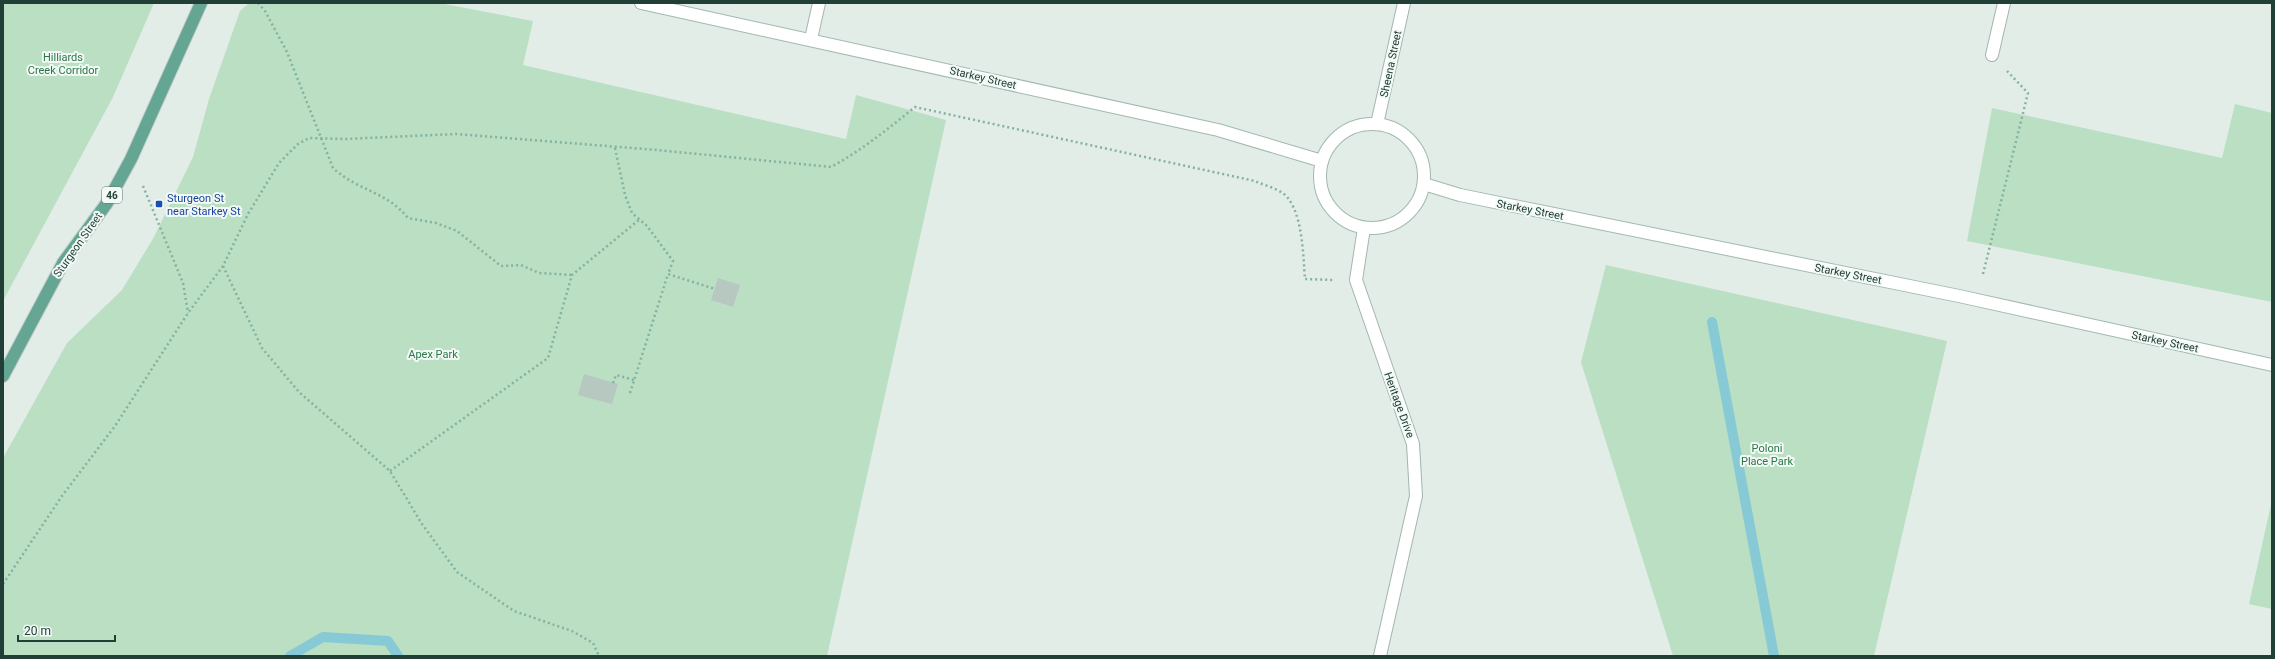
<svg xmlns="http://www.w3.org/2000/svg" width="2275" height="659" viewBox="0 0 2275 659" font-family="Roboto,sans-serif">
<style>
.green{fill:#badfc3}
.lines{fill:none;stroke-linecap:round;stroke-linejoin:round}
.stream{stroke:#87cad5;stroke-width:10}
.building{fill:#b7c8c1}
.street-casing{stroke:#a4b5af;stroke-width:14}
.secondary-casing{stroke:#a0b9b0;stroke-width:14}
.primary-casing{stroke:#c1c9c7;stroke-width:14}
.path{stroke:#81b2a2;stroke-width:2.5;stroke-dasharray:2 3;stroke-linecap:butt}
.street{stroke:#fff;stroke-width:12}
.secondary{stroke:#fff;stroke-width:12}
.primary{stroke:#64a593;stroke-width:12}
.transit-dot{fill:#1a4fb4;stroke:#f3f9f6;stroke-width:1.5}
.labels{text-anchor:middle;dominant-baseline:central;stroke-width:4;stroke-linejoin:round;paint-order:stroke}
.shield{fill:#f3f9f6;stroke:#607770;stroke-width:1}
.shield-label{font-size:10px;font-weight:bold;fill:#213f36}
.park-label{font-size:11px;fill:#297846;stroke:#f3f9f6}
.street-label{font-size:11px;fill:#213f36;stroke:#f3f9f6}
.transit-label{font-size:11px;fill:#164399;stroke:#f3f9f6;text-anchor:start}
</style>
<rect width="100%" height="100%" fill="#e2ede8"/>
<g class="green">
<path d="M3,3H154L113,97L3,301Z"/>
<path d="M249,3H439L533,21L523,65L846,139L856,95L946,120L827,656H3V458L67,343L122,290L154,237L193,157L209,99L240,11Z"/>
<path d="M2235,104L2272,113V302L1967,241L1992,108L2222,158Z"/>
<path d="M1606,265L1947,341L1874,656H1673L1581,362Z"/>
<path d="M2272,500V609L2249,604Z"/>
</g>
<g class="lines">
<g class="stream">
<path d="M1712,322L1774,656"/>
<path d="M290,656L323,637L388,641L398,656"/>
</g>
</g>
<g class="building">
<path d="M718,278L740,285L733,307L711,300Z"/>
<path d="M584,374L618,384L612,404L578,395Z"/>
</g>
<g class="lines">
<g class="street-casing">
<g id="street">
<path d="M811,39L819,3"/>
<path d="M1992,55L2004,3"/>
<path d="M1377,124L1404,3"/>
<path d="M1364,228L1356,280L1413,444L1416,496L1380,656"/>
</g>
</g>
<g class="secondary-casing">
<g id="secondary">
<path d="M641,3L1218,130L1322,161"/>
<circle cx="1372" cy="176" r="52"/>
<path d="M1424,184L1460,195L1959,296L2272,365"/>
</g>
</g>
<g class="primary-casing">
<path id="primary" d="M3,376L63,263L107,203L131,159L201,3"/>
</g>
<g class="path">
<path d="M258,3L265,11L287,52L333,168C358,191 386,191 408,218L436,223L457,231L501,266L521,265L539,273L572,275"/>
<path d="M615,148L625,195L632,213L647,226L673,261L668,274L715,289"/>
<path d="M143,186L183,283L188,313"/>
<path d="M223,266L262,348L299,392L390,471L422,524L457,572L514,611L572,631L593,643L599,656"/>
<path d="M1983,274L2028,93L2007,71"/>
<path d="M613,383L616,375L634,380"/>
<path d="M630,393L668,274"/>
<path d="M390,471L548,358L572,275L640,219"/>
<path d="M3,584L62,496L115,426L188,313L223,266L248,214L279,163L298,144L309,138L345,139L456,134L657,150L831,167C862,150 888,129 915,107L1255,181C1263,185 1273,187 1281,192C1303,205 1303,256 1305,279L1333,280"/>
</g>
<use href="#street" class="street"/>
<use href="#secondary" class="secondary"/>
<use href="#primary" class="primary"/>
</g>
<rect class="transit-dot" x="155" y="200" width="8" height="8" rx="2"/>
<g class="labels">
<rect class="shield" x="102" y="187" width="20" height="16" rx="3"/>
<g class="shield-label">
<text x="112" y="195">46</text>
</g>
<g class="park-label">
<text x="63" y="57">Hilliards<tspan x="63" dy="13">Creek Corridor</tspan></text>
<text x="433" y="354">Apex Park</text>
<text x="1767" y="448">Poloni<tspan x="1767" dy="13">Place Park</tspan></text>
</g>
<g class="street-label">
<text transform="translate(1391 64) rotate(-78)">Sheena Street</text>
<text transform="translate(983 78) rotate(13)">Starkey Street</text>
<text transform="translate(1530 210) rotate(11)">Starkey Street</text>
<text transform="translate(78 245) rotate(-55)">Sturgeon Street</text>
<text transform="translate(1848 274) rotate(11)">Starkey Street</text>
<text transform="translate(2165 342) rotate(12)">Starkey Street</text>
<text transform="translate(1399 405) rotate(70)">Heritage Drive</text>
</g>
<g class="transit-label">
<text x="167" y="198">Sturgeon St<tspan x="167" dy="13">near Starkey St</tspan></text>
</g>
</g>
<rect width="2275" height="659" fill="none" stroke="#213f36" stroke-width="8"/>
<path d="M18 635v6h97v-6" fill="none" stroke="#213f36" stroke-width="2"/>
<text x="24" y="635" font-size="12" fill="#213f36" stroke="#f3f9f6" stroke-width="3" paint-order="stroke">20 m</text>
</svg>
